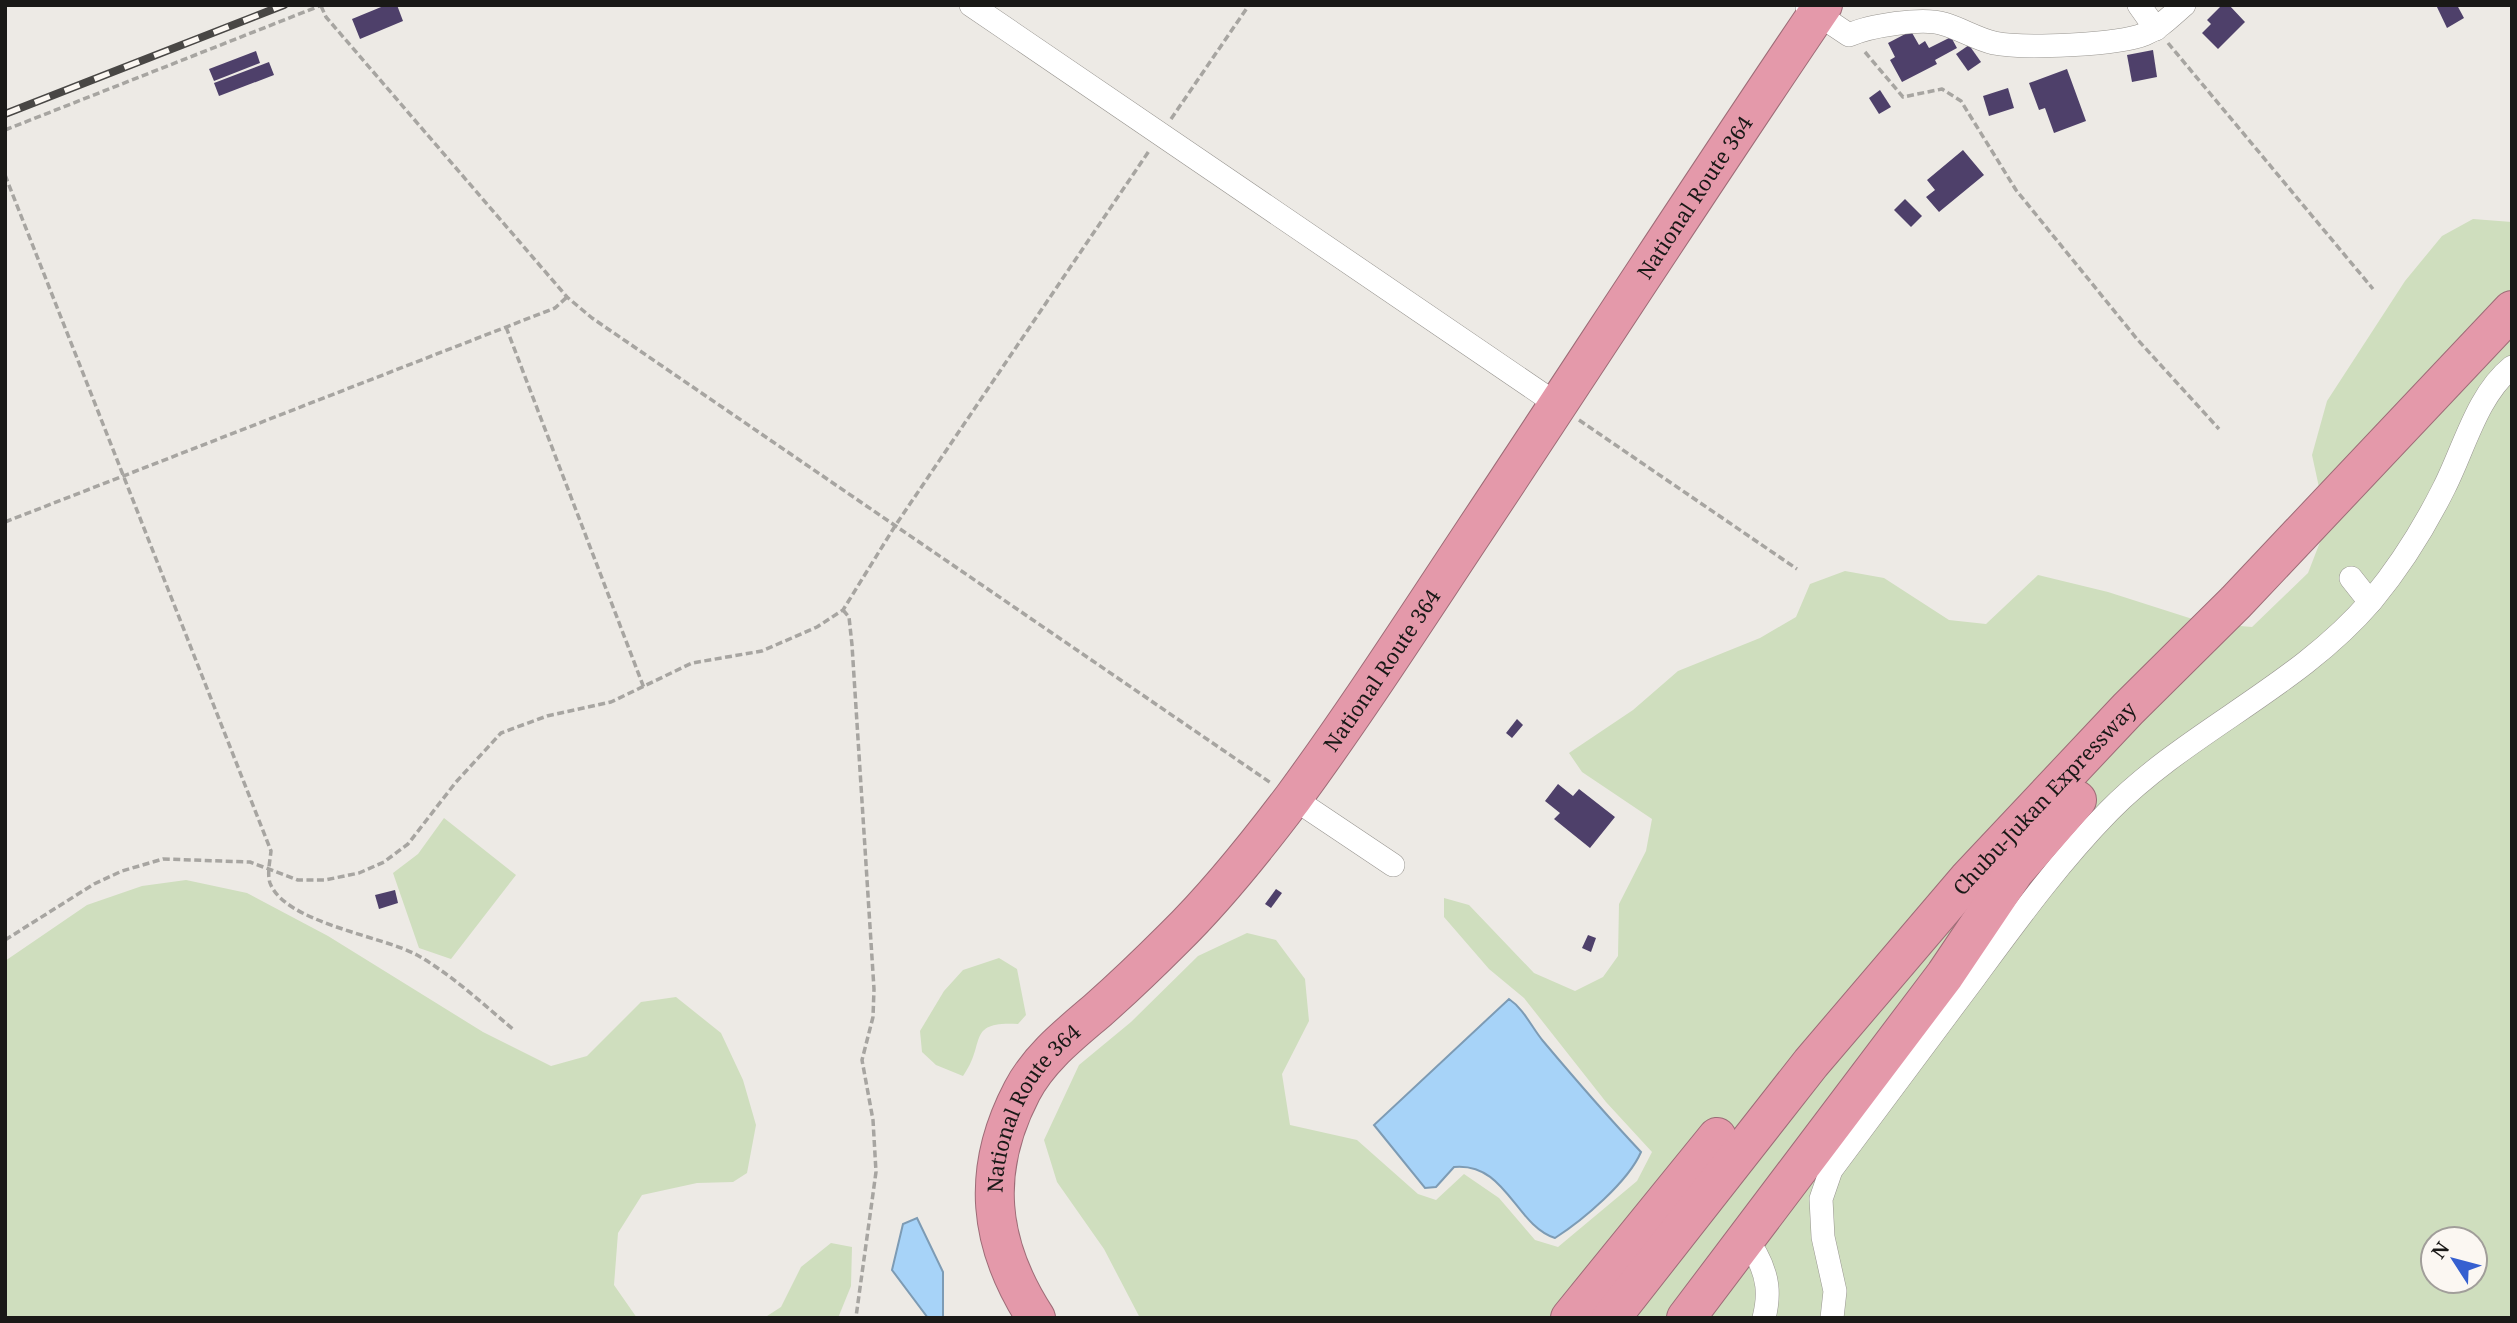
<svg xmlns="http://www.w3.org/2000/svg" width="2517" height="1323" viewBox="0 0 2517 1323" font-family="'Noto Serif',serif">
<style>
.green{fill:#cfdebe;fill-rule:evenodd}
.water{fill:#a7d3f8;stroke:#7d9bb4;stroke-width:2}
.building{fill:#4e406a}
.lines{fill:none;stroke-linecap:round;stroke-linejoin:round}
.street-casing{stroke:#989590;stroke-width:24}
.highway-casing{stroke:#9d6c77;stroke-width:40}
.path{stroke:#a7a5a1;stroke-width:3.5;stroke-dasharray:7 3.5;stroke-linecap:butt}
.street{stroke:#fff;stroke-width:23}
.highway{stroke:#e499aa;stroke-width:38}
.rail-casing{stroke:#494745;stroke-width:8}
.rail{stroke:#fbf7f2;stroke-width:5;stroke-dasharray:16;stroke-linecap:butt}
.labels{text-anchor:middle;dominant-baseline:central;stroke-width:7;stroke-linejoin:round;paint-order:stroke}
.street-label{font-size:21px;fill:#1a1917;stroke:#fbf7f2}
</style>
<rect width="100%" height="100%" fill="#edeae5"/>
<g class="green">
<path d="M2473,219L2512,222V1318H1140L1104,1249L1057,1182L1044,1140L1079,1065L1131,1022L1198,956L1247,933L1276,940L1305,979L1309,1021L1282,1074L1290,1125L1357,1140L1418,1194L1436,1200L1464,1174L1499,1198L1535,1240L1558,1247L1637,1181L1652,1152L1606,1102L1524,998L1489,969L1444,917V898L1469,905L1534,973L1575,991L1603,977L1618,956L1619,904L1646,851L1652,819L1582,772L1569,753L1633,710L1678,671L1760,638L1796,617L1810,584L1845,571L1884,578L1949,620L1986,624L2038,575L2108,592L2205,623L2252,627L2308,573L2327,524L2312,455L2327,401L2405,281L2442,236ZM2433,1239H2475V1281H2433Z"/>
<path d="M444,818L516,875L451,959L419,948L393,873L418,854Z"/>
<path d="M186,880L247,893L328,936L483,1032L551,1066L587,1056L641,1002L676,997L721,1033L743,1080L756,1125L747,1173L733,1182L697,1183L642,1195L618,1233L614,1285L637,1318H5V961L87,905L142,886Z"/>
<path d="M999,958L1017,969L1026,1015L1018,1024C965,1021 987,1043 963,1076L936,1065L922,1052L920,1031L944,991L963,970Z"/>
<path d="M831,1243L852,1247L851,1286L838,1318H764L781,1307L801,1267Z"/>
</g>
<g class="water">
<path d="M1509,999C1524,1009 1532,1028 1543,1041C1575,1079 1607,1116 1641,1152C1628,1182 1583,1220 1555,1238C1515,1225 1506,1162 1454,1167L1436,1187L1425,1188L1374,1125Z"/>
<path d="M917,1218L943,1272V1318H928L892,1270L903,1224Z"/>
</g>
<g class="building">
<path d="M386,5H397L403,21L360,39L352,19Z"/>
<path d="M2222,5H2229L2245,22L2218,49L2202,33L2211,24L2207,20Z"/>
<path d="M2436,5H2457L2464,18L2447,28Z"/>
<path d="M1911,31L1919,45L1925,41L1929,48L1951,37L1957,48L1935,60L1937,64L1902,82L1890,60L1895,57L1888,43Z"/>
<path d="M1969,45L1981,62L1968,71L1956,54Z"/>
<path d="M2153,50L2157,77L2132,82L2127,55Z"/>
<path d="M256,51L260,63L214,81L209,69Z"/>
<path d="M269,62L274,75L219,96L214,83Z"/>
<path d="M2067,69L2086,121L2054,133L2045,108L2039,110L2029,83Z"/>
<path d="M2008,88L2014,108L1989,116L1983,96Z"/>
<path d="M1880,90L1891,107L1879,114L1869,98Z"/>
<path d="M1963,150L1984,175L1939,212L1926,197L1935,190L1927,180Z"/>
<path d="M1905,199L1922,216L1911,227L1894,210Z"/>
<path d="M1517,719L1523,725L1512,738L1506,733Z"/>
<path d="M1558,784L1573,796L1579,789L1615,817L1590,848L1554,819L1560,813L1545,801Z"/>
<path d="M1276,889L1282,893L1271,908L1265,904Z"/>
<path d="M395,890L398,903L379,909L375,895Z"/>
<path d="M1588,935L1596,938L1591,952L1582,948Z"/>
</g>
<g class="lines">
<g class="street-casing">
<g id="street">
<path d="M971,5L1558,405"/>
<path d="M2139,5L2156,29"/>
<path d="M1807,7L1849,35C1869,26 1922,17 1944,24C1961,29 1977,39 1994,43C2023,49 2119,45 2145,34C2160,28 2171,16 2184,5"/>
<path d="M2351,578L2370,602"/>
<path d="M1293,798L1393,865"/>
<path d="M1756,1254C1768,1276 1770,1294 1764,1318"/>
<path d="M1832,1318L1835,1291L1823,1237L1821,1199L1831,1170C1879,1106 1927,1042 1975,977C2017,920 2059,862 2109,811C2189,730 2298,687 2372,600C2401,565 2424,528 2444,488C2464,449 2477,395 2512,367"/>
</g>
</g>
<g class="highway-casing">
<g id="highway">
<path id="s1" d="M1036,1318C988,1244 980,1171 1022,1091C1039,1058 1070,1034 1098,1010C1124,987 1149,963 1174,938C1217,896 1256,847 1293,798C1356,712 1414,622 1473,533C1590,357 1704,180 1823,5"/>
<path d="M1570,1318L1717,1137"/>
<path id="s2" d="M1611,1318L1811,1063L1968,879L2128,709L2236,602L2512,310"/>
<path d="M1686,1318L1945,975L2015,871L2077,800"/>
</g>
</g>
<g class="path">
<path d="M321,6L326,17L567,297L592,318L1271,783"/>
<path d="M2168,43L2373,289"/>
<path d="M1865,52L1903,97L1942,89L1961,101L2016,190L2137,339L2219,429"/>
<path d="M1171,119L1249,5"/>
<path d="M5,130L322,5"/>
<path d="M5,175L271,851C270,861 267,874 270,883C285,923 383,936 417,955C452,975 483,1004 514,1030"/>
<path d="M506,327L644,688"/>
<path d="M1579,420L1797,569"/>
<path d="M5,522L555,308L567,297"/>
<path d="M843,610L849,617L852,645L874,989L873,1017L862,1060L873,1120L876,1172L856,1317"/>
<path d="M5,940L94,884L122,871L163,859L250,862L298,880H325L359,873L384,862L408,844L456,782L501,733L547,716L611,702L692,663L762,651L817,627L843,610L895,526L1149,151"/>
</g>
<use href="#street" class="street"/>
<use href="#highway" class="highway"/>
<g class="rail-casing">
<path id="rail" d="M5,114L284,5"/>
</g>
<use href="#rail" class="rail"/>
</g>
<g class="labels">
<g class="street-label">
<text stroke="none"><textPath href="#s1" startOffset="1363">National Route 364</textPath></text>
<text stroke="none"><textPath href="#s1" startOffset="796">National Route 364</textPath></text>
<text stroke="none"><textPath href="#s2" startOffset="677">Chubu-Jukan Expressway</textPath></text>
<text stroke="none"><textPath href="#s1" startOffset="229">National Route 364</textPath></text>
</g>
</g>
<rect width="2517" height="1323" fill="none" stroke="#1a1917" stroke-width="14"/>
<g transform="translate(2454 1260) rotate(306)"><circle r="33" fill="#fbf7f2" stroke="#a19e9a" stroke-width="2"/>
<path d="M0-5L12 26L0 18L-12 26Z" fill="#3660d0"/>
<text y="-10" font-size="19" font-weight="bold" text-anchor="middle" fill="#1a1917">N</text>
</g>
</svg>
